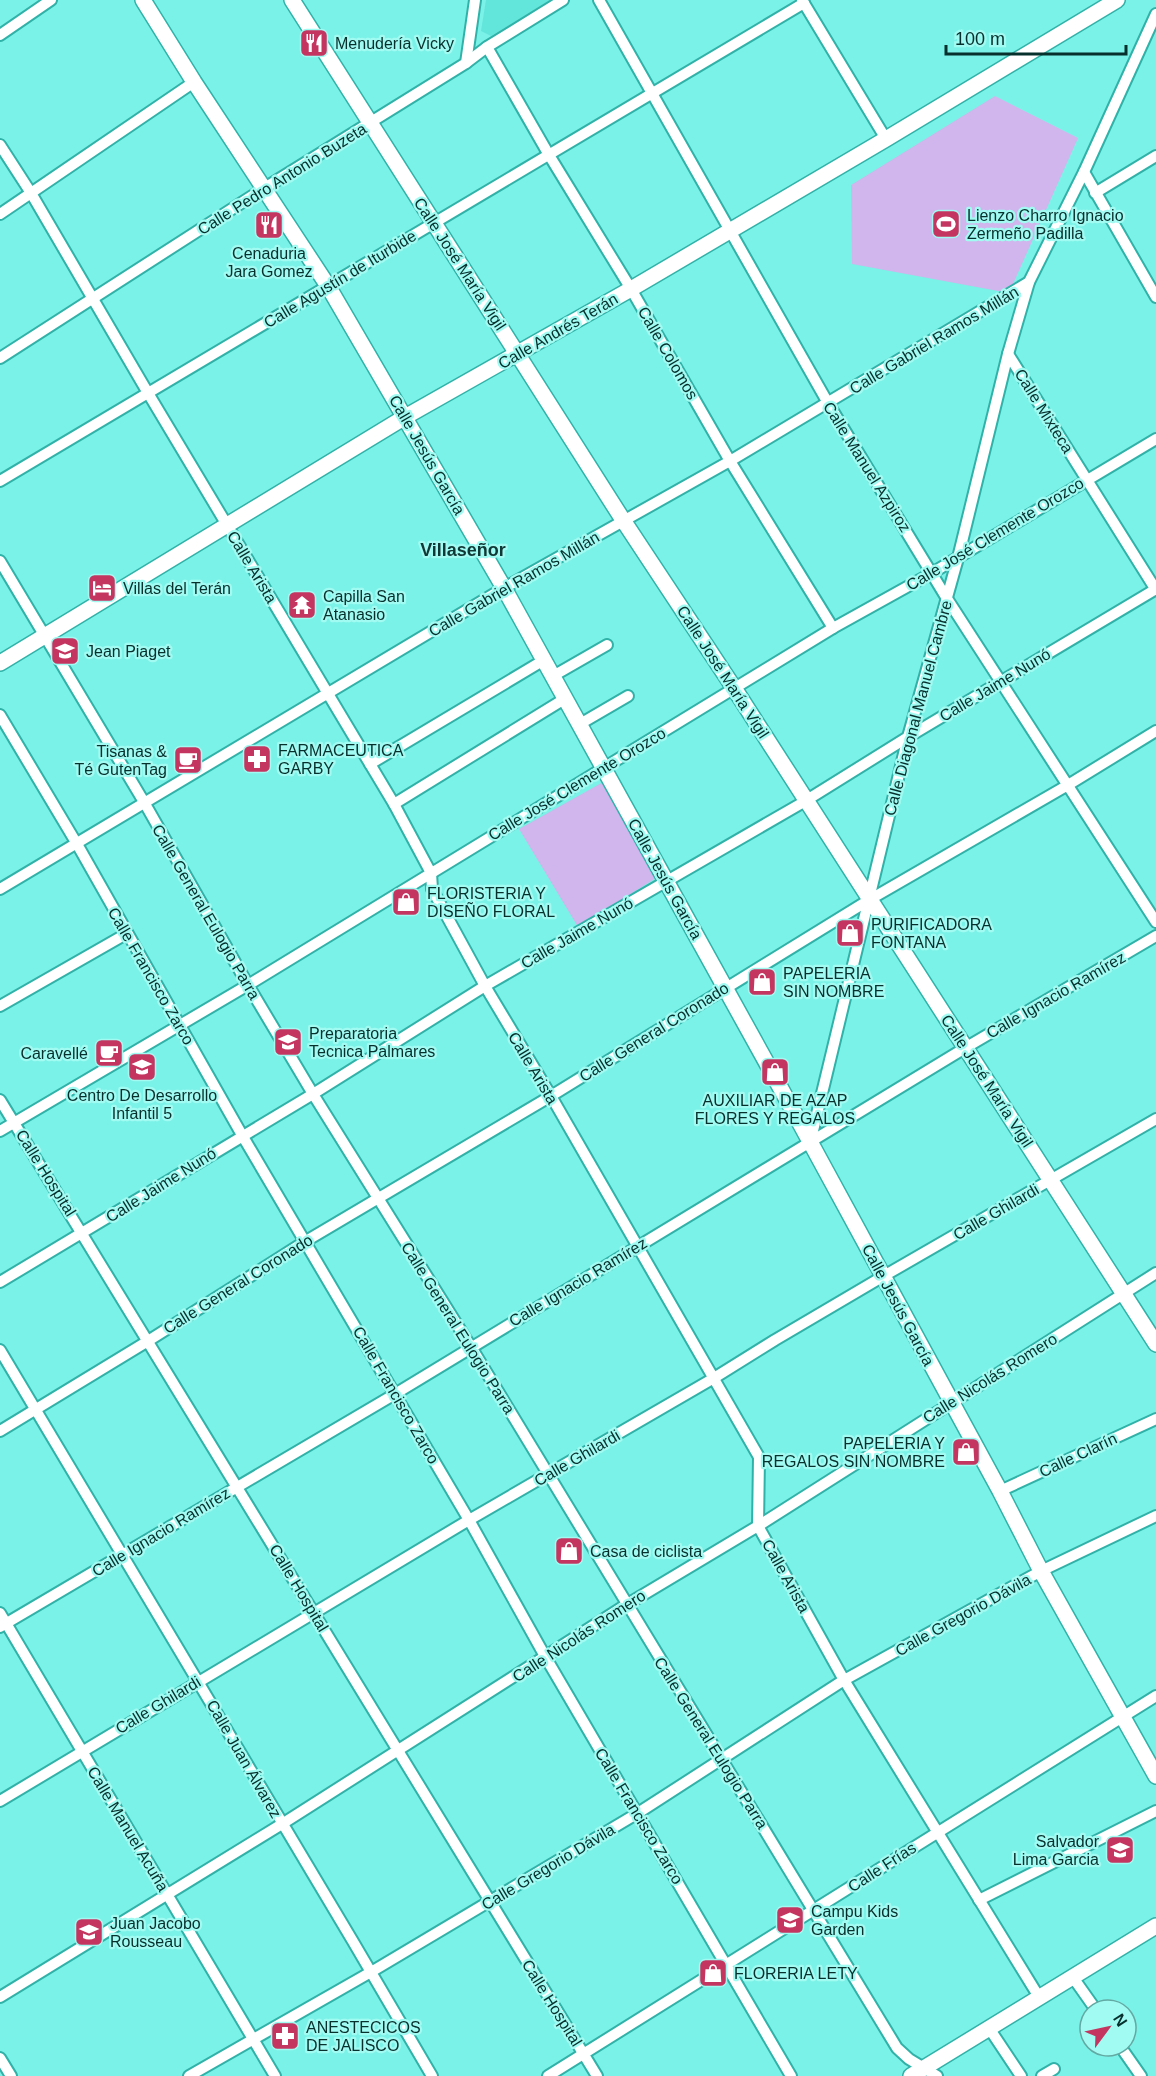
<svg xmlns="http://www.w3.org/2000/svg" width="1156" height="2076" viewBox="0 0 1156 2076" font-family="Arial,sans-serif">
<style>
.built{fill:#62e5db}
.green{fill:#d1b5ed}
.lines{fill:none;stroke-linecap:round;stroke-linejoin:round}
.street-casing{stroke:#31b2a9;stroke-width:14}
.secondary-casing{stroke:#31b2a9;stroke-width:18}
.street{stroke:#fff;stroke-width:10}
.secondary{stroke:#fff;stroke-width:15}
.labels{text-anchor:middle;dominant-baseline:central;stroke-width:4.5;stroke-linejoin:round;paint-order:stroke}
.poi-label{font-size:16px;fill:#072f2c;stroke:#a1fbf2;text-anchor:start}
.street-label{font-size:16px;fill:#072f2c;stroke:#a1fbf2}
.neighbourhood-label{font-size:18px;font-weight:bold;fill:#123835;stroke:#a1fbf2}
</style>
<rect width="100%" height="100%" fill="#7bf2e7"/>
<path class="built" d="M486,0H550L491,36L481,31Z"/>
<g class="green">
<path d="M995,96L1078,138L1009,293L852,264L851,185Z"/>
<path d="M605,781L656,878L578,927L519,829Z"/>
</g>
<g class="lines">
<g class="street-casing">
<g id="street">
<path d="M599,0L828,403L946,597L1156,922"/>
<path d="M802,0L886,139"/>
<path d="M0,35L51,0"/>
<path d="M487,47L549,155L631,289L730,461L833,628"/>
<path d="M466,63L475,0"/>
<path d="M0,145L31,193L148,393L394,804L431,873L432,889L485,986L551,1096L759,1457L758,1526L844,1680L1039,1997"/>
<path d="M1084,172L1156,297"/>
<path d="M1095,193L1156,156"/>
<path d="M0,214L194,82"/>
<path d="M1008,354L1156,590"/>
<path d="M0,358L263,189L466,63L487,47L563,0"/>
<path d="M0,481L804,3"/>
<path d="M0,561L144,802L248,985L313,1094L471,1347L897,2048L909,2059L937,2076"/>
<path d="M553,676L607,645"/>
<path d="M0,715L77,844L242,1135L469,1520L546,1658L791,2076"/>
<path d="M580,724L628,696"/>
<path d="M370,764L544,660"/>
<path d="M394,804L566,698"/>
<path d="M0,889L504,588L730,461L1029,282"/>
<path d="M0,1006L126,934"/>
<path d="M0,1100L597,2076"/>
<path d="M0,1131L248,985L833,628L932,573L1156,439"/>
<path d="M810,1143L908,737L958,558L1008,354L1029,282L1084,172L1156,14"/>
<path d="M0,1282L313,1094L485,986L802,803L908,737L1156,589"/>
<path d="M0,1350C145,1592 290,1833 432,2076"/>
<path d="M0,1431L148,1341L306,1241L551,1096L869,900L1068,785L1156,731"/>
<path d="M1000,1491L1156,1419"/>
<path d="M0,1613L275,2076"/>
<path d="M0,1627L395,1394L965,1048L1156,936"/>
<path d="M0,1801L469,1520L714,1378L775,1340L882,1277L1156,1119"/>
<path d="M979,1900L1156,1811"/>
<path d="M1072,1976L1096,2010"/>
<path d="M0,1997L282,1824L626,1605L758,1526L1156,1273"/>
<path d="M989,2028L1021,2076"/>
<path d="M1120,2046L1141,2076"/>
<path d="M0,2058L11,2076"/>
<path d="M189,2076L371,1972L638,1813L844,1680L1041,1571L1156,1516"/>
<path d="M548,2076L1156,1696"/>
<path d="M1042,2076L1054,2069"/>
</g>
</g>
<g class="secondary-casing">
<g id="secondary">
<path d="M143,0L194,82L328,286L504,588L801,1125L1000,1491L1041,1571L1156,1776"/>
<path d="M292,0L623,520L734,688L1156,1344"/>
<path d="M0,663L405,417L631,289L886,139L1117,0"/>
<path d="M911,2076L1156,1926"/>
</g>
</g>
<use href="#street" class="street"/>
<use href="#secondary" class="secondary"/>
</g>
<defs>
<g id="restaurant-square" transform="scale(1.5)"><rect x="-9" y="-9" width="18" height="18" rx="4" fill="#c43660" stroke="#a1fbf2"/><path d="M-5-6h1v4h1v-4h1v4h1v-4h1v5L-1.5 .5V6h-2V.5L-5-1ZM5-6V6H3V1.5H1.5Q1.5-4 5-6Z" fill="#fff"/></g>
<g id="stadium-square" transform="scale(1.5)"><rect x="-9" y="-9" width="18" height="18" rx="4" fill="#c43660" stroke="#a1fbf2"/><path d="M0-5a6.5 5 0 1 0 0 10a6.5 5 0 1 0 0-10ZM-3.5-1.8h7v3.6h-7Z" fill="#fff"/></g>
<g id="hotel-square" transform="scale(1.5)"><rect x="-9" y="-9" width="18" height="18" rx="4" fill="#c43660" stroke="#a1fbf2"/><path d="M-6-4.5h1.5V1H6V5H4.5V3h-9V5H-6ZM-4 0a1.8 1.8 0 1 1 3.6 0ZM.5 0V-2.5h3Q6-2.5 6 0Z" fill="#fff"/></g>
<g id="temple-square" transform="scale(1.5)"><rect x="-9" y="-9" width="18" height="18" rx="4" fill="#c43660" stroke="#a1fbf2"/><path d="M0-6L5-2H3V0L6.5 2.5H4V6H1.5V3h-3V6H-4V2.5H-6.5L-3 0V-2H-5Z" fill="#fff"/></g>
<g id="school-square" transform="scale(1.5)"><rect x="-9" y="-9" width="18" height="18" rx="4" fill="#c43660" stroke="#a1fbf2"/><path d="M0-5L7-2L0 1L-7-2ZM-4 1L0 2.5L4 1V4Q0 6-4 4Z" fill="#fff"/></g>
<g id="pharmacy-square" transform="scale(1.5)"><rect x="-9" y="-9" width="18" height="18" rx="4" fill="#c43660" stroke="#a1fbf2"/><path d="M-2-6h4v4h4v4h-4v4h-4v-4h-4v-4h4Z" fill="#fff"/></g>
<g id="cafe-square" transform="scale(1.5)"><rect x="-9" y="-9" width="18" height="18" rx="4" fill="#c43660" stroke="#a1fbf2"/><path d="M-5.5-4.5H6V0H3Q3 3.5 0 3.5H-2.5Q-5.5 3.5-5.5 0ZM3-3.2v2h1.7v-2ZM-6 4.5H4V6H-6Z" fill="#fff"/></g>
<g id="shop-square" transform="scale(1.5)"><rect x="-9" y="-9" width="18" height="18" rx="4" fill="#c43660" stroke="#a1fbf2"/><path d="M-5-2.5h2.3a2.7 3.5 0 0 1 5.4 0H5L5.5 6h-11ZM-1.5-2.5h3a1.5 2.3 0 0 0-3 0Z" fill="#fff"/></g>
<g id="university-square" transform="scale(1.5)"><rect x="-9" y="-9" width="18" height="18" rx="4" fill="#c43660" stroke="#a1fbf2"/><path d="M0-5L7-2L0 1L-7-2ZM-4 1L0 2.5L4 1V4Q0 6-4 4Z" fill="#fff"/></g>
</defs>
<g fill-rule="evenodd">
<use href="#restaurant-square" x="314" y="43"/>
<use href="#stadium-square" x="946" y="224"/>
<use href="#restaurant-square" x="269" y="225"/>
<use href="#hotel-square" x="102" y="588"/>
<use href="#temple-square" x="302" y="605"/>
<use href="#school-square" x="65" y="651"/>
<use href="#pharmacy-square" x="257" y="759"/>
<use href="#cafe-square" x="188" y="760"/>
<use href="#shop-square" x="406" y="902"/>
<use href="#shop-square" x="850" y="933"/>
<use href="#shop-square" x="762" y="982"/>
<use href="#university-square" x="288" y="1042"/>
<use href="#cafe-square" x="109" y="1053"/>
<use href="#school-square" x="142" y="1067"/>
<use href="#shop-square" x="775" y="1072"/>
<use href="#shop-square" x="966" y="1452"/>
<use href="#shop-square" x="569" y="1551"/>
<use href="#school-square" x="1120" y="1850"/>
<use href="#school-square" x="790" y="1920"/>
<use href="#school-square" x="89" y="1932"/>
<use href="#shop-square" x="713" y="1973"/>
<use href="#pharmacy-square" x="285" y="2036"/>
</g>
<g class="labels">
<g class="poi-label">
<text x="335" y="43">Menudería Vicky</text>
<text x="967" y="215">Lienzo Charro Ignacio<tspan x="967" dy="18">Zermeño Padilla</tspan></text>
<text x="269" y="253" text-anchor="middle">Cenaduria<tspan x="269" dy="18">Jara Gomez</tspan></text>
<text x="123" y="588">Villas del Terán</text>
<text x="323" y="596">Capilla San<tspan x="323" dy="18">Atanasio</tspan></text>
<text x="86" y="651">Jean Piaget</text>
<text x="278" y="750">FARMACEUTICA<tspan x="278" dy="18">GARBY</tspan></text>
<text x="167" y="751" text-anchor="end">Tisanas &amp;<tspan x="167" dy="18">Té GutenTag</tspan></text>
<text x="427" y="893">FLORISTERIA Y<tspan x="427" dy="18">DISEÑO FLORAL</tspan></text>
<text x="871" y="924">PURIFICADORA<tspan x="871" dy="18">FONTANA</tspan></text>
<text x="783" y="973">PAPELERIA<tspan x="783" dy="18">SIN NOMBRE</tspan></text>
<text x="309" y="1033">Preparatoria<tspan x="309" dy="18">Tecnica Palmares</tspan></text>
<text x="88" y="1053" text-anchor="end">Caravellé</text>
<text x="142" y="1095" text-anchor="middle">Centro De Desarrollo<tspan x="142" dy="18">Infantil 5</tspan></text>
<text x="775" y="1100" text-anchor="middle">AUXILIAR DE AZAP<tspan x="775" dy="18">FLORES Y REGALOS</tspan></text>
<text x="945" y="1443" text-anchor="end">PAPELERIA Y<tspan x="945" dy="18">REGALOS SIN NOMBRE</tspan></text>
<text x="590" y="1551">Casa de ciclista</text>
<text x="1099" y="1841" text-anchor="end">Salvador<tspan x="1099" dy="18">Lima Garcia</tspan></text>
<text x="811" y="1911">Campu Kids<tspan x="811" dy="18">Garden</tspan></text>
<text x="110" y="1923">Juan Jacobo<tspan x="110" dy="18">Rousseau</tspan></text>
<text x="734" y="1973">FLORERIA LETY</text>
<text x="306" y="2027">ANESTECICOS<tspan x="306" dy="18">DE JALISCO</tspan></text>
</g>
<g class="street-label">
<text transform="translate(282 179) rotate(-32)">Calle Pedro Antonio Buzeta</text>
<text transform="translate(460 264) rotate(57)">Calle José María Vigil</text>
<text transform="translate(340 279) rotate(-31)">Calle Agustín de Iturbide</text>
<text transform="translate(558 331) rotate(-30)">Calle Andrés Terán</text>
<text transform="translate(934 340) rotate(-31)">Calle Gabriel Ramos Millán</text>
<text transform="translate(668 353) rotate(60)">Calle Colomos</text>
<text transform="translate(1044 411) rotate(58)">Calle Mixteca</text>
<text transform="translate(427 455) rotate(60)">Calle Jesús García</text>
<text transform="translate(867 467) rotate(58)">Calle Manuel Azpiroz</text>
<text transform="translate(995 534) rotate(-31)">Calle José Clemente Orozco</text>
<text transform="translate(252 567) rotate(59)">Calle Arista</text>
<text transform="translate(514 584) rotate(-30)">Calle Gabriel Ramos Millán</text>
<text transform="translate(723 672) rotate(57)">Calle José María Vigil</text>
<text transform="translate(995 685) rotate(-31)">Calle Jaime Nunó</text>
<text transform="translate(918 708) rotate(-75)">Calle Diagonal Manuel Cambre</text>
<text transform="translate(577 784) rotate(-31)">Calle José Clemente Orozco</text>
<text transform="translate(665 879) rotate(61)">Calle Jesús García</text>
<text transform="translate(206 912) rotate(60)">Calle General Eulogio Parra</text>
<text transform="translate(577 933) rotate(-30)">Calle Jaime Nunó</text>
<text transform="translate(151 976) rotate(60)">Calle Francisco Zarco</text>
<text transform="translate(1056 995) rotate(-30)">Calle Ignacio Ramírez</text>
<text transform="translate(654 1032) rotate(-32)">Calle General Coronado</text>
<text transform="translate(533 1068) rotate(59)">Calle Arista</text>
<text transform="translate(987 1081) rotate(57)">Calle José María Vigil</text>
<text transform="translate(46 1173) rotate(58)">Calle Hospital</text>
<text transform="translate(161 1185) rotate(-32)">Calle Jaime Nunó</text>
<text transform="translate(996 1212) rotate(-30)">Calle Ghilardi</text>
<text transform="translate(578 1282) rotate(-31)">Calle Ignacio Ramírez</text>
<text transform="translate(238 1284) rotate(-32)">Calle General Coronado</text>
<text transform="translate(898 1305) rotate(62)">Calle Jesús García</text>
<text transform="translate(458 1328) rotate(58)">Calle General Eulogio Parra</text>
<text transform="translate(990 1378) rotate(-32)">Calle Nicolás Romero</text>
<text transform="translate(396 1395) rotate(60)">Calle Francisco Zarco</text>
<text transform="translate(1078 1455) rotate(-25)">Calle Clarín</text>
<text transform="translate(577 1458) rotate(-30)">Calle Ghilardi</text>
<text transform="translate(161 1532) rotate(-31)">Calle Ignacio Ramírez</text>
<text transform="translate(786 1576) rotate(61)">Calle Arista</text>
<text transform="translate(299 1588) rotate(59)">Calle Hospital</text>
<text transform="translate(963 1615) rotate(-29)">Calle Gregorio Dávila</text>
<text transform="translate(579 1636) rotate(-33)">Calle Nicolás Romero</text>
<text transform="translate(158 1705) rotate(-31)">Calle Ghilardi</text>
<text transform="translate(711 1743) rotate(58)">Calle General Eulogio Parra</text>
<text transform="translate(244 1759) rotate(60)">Calle Juan Álvarez</text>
<text transform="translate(639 1816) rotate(59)">Calle Francisco Zarco</text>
<text transform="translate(128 1829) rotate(59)">Calle Manuel Acuña</text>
<text transform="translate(548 1867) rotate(-31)">Calle Gregorio Dávila</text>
<text transform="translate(882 1867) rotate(-33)">Calle Frías</text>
<text transform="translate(552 2003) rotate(58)">Calle Hospital</text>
</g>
<g class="neighbourhood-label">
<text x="463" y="550">Villaseñor</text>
</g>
</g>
<g transform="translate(1108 2028) rotate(57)"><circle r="28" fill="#a1fbf2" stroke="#63a9a3" stroke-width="1.5"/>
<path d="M0-4.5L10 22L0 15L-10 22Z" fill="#c43660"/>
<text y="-9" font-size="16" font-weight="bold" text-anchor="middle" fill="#072f2c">N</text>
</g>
<path d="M946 45v9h180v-9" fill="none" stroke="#072f2c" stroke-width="3"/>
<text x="955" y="45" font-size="18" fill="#072f2c" stroke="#a1fbf2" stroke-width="4.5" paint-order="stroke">100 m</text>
</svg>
